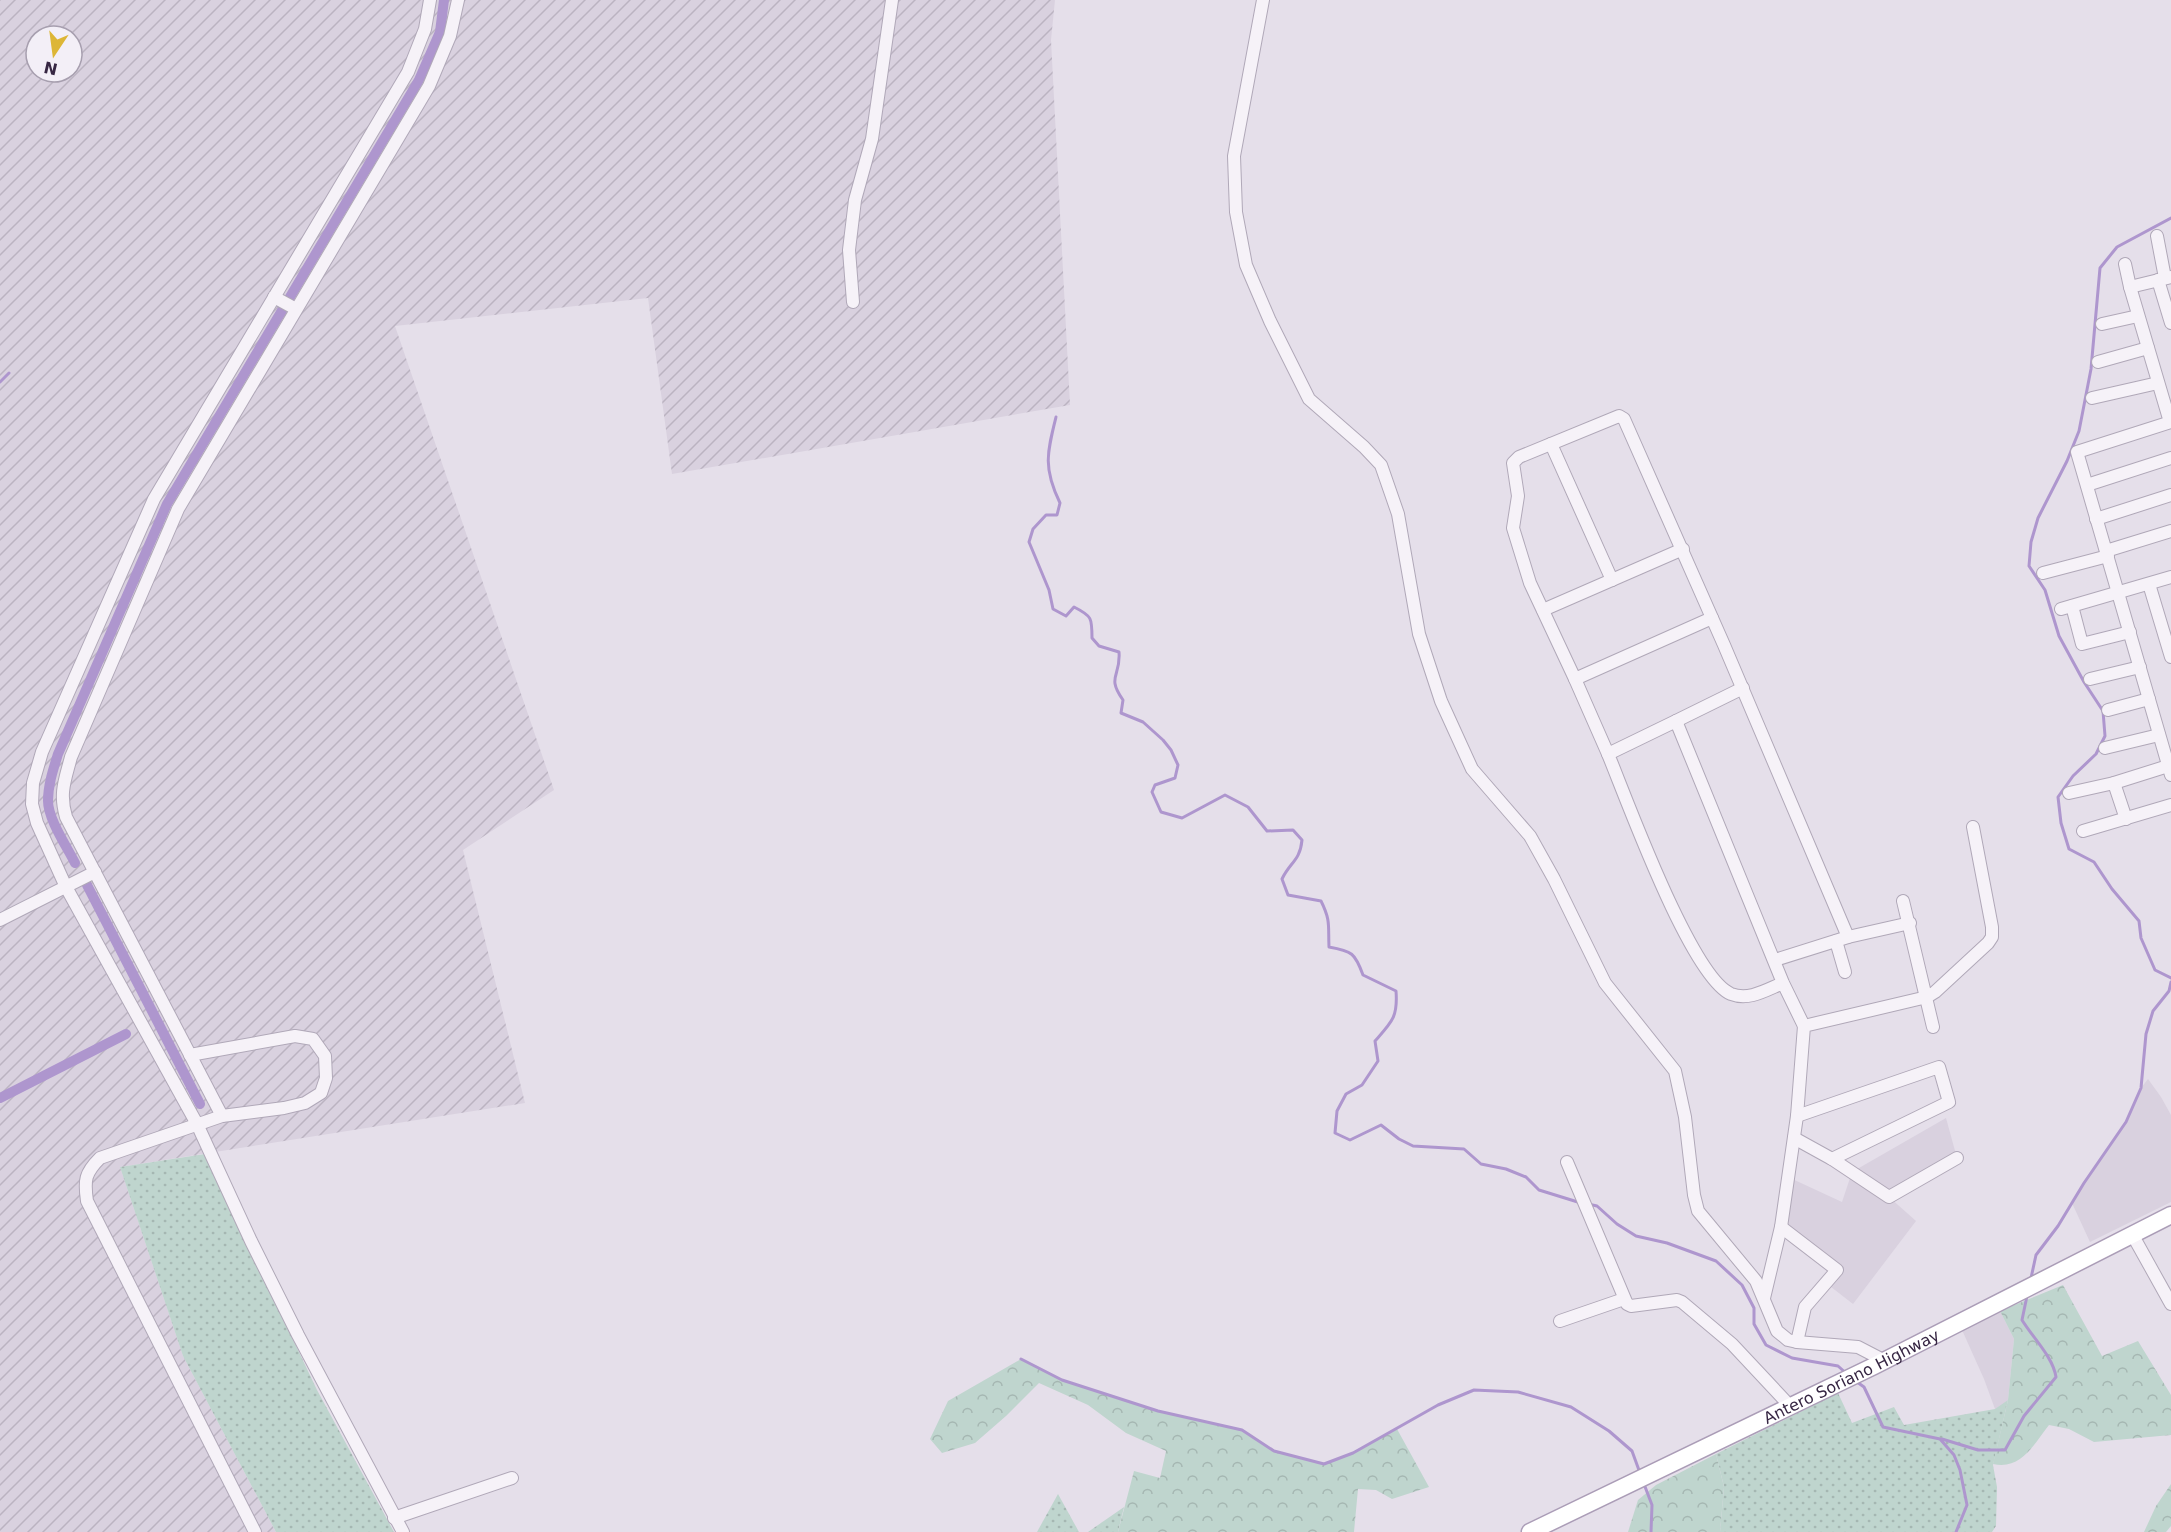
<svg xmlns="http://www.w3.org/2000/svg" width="2171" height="1532" viewBox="0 0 2171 1532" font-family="'DejaVu Sans',sans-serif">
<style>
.built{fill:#d9d1df}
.industrial{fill:url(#industrial-furrows);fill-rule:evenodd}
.grass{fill:url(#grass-dots)}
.forest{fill:url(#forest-crowns)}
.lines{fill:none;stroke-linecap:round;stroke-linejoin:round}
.stream{stroke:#ae96ce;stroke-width:3}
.canal{stroke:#ae96ce;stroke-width:10}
.minor-casing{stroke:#b0a8b8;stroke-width:14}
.major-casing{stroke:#ab9db7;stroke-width:19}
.minor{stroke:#f6f2f8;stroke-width:12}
.major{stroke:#fff;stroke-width:16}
.labels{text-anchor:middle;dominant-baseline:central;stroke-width:4.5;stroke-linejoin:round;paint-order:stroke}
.street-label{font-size:16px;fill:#362643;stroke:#f3eff7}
</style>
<defs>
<pattern id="industrial-furrows" width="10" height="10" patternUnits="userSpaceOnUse" patternTransform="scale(1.5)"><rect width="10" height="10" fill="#d9d1df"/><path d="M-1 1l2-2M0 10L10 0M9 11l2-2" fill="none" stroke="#bbb3c1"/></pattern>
<pattern id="grass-dots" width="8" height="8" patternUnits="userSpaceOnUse" patternTransform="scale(1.5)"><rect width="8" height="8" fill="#bfd5ce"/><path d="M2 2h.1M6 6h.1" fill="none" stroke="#a5b7b2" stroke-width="1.8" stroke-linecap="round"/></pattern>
<pattern id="forest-crowns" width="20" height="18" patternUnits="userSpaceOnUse" patternTransform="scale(1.5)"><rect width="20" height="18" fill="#bfd5ce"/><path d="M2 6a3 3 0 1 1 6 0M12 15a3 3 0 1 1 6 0" fill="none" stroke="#a5b7b2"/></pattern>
</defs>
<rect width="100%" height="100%" fill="#e5dfea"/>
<g class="built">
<path d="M2148,1079L2161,1097L2171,1115V1202L2090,1242L2072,1203L2126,1122L2141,1088Z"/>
<path d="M1946,1118L1957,1158L1889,1197L1916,1221L1853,1304L1826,1283L1837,1270L1781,1227L1788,1177L1842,1202L1852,1172Z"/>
<path d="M2000,1311L2014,1339L2008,1400L2001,1407L1995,1409L1984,1379L1962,1330Z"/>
</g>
<path class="industrial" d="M0,0H1055L1051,40L1070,405L672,474L648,298L395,326L554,790L463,850L525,1103L120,1167L183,1356L276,1532H0ZM36,36H72V72H36Z"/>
<g class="grass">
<path d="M205,1154L317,1390L394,1532H276L183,1356L120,1167Z"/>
<path d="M1838,1393L1852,1423L1894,1407L1904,1425L1995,1409L2008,1400L1993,1465L1997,1487L1996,1526L1992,1532H1720L1724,1487L1716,1454Z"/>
<path d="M1058,1494L1079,1532H1037Z"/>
<path d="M1124,1507L1118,1532H1088Z"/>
</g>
<g class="forest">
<path d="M2063,1285L2102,1356L2138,1341L2171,1395V1435L2094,1442L2069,1429L2049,1425C2033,1445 2022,1470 1993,1464L2008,1400L2014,1339L2000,1311Z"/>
<path d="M1021,1359L1062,1380L1158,1411L1242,1430L1274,1451L1324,1463L1353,1453L1397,1429L1429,1487L1392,1499L1376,1490L1358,1489L1354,1532H1118L1134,1471L1160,1478L1166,1451L1126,1433L1088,1405L1039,1383L1006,1416L975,1443L942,1453L930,1439L948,1401Z"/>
<path d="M1716,1454L1724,1487L1720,1532H1628L1638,1500L1656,1485Z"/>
<path d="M2171,1484V1526L2166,1532H2144L2156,1506Z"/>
</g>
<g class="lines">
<g class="stream">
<path d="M2171,218L2117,247L2100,268L2091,369L2079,431L2067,461L2038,518L2031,542L2029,566L2045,590L2059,636L2084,682L2103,711L2105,736L2096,754L2073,776L2058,797L2061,823L2069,849L2094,862L2112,889L2139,921L2141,938L2155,970L2171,978"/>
<path d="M0,382L9,373"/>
<path d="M1056,417C1047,453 1043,468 1060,503L1057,515H1046L1033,529L1029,542L1049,590L1053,609L1066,616L1074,607C1092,616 1092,618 1092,638L1099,646L1119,652C1121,677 1106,676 1123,700L1121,713L1143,722L1163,740L1171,750L1178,765L1175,778L1155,785L1152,792L1161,812L1182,818L1225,795L1248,807L1267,831L1293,830L1302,840C1300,861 1290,862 1282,879L1288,895L1321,901C1331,921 1328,926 1329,947C1352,951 1355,953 1363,975L1396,991C1398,1017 1392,1022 1375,1041L1378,1061L1362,1085L1346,1094L1337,1111L1335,1133L1350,1140L1381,1125L1399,1139L1413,1146L1464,1149L1481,1164L1506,1169L1526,1177L1539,1190L1581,1203"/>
<path d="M1588,1204L1597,1206L1617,1224L1636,1236L1667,1243L1716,1261L1742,1285L1754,1308V1324L1766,1345L1792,1358L1838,1366L1847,1374"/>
<path d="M2031,1278L2036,1255L2058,1226L2084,1183L2126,1122L2141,1088L2146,1034L2153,1011L2169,991L2171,982"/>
<path d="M1021,1359L1062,1380L1158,1411L1242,1430L1274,1451L1324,1464L1353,1453L1438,1405L1474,1390L1518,1392L1571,1407L1609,1431L1632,1451L1640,1473"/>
<path d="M1857,1382L1864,1387L1883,1427L1940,1439L1954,1455L1960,1470L1967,1505L1956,1532"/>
<path d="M1942,1439L1978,1450H2005L2024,1416L2056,1377C2053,1357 2033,1338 2022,1320L2027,1296"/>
<path d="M1644,1484L1652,1505L1651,1532"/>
</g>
<g class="canal">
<path d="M75,863C67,847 48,819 48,801C48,785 53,770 58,754L167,504L419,80L440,32L444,0"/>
<path d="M87,885L200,1104"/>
<path d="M0,1098L126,1034"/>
</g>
<g class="minor-casing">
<g id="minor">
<path d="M1263,0L1234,156L1236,212L1246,265L1270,321L1309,399L1364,447L1381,465L1398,514L1419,634L1441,701L1472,769L1530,836L1554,879L1605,983L1675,1071L1685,1117L1694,1195L1698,1211L1756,1281L1777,1331L1788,1340L1797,1342L1858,1347L1885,1361"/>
<path d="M2157,236L2165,278"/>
<path d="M2125,264L2130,287L2170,422"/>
<path d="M2158,280L2171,323"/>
<path d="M2130,287L2171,277"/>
<path d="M274,297L296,309"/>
<path d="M853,302L849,250L855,200L872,139L892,0"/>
<path d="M2102,324L2138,316"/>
<path d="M2098,362L2148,348"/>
<path d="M2092,398L2158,383"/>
<path d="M2171,422L2077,452L2171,775"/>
<path d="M1551,444L1612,580"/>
<path d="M2087,485L2171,458"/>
<path d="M2096,519L2171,495"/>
<path d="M2106,551L2171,531"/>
<path d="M2043,573L2108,556"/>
<path d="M2149,584L2171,657"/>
<path d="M2072,606L2082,644L2130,632"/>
<path d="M2061,609L2171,577"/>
<path d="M1543,610L1683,549"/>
<path d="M1575,679L1712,618"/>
<path d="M2090,679L2140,667"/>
<path d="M2108,710L2149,699"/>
<path d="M1676,721L1743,688"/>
<path d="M2105,748L2159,735"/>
<path d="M1608,754L1575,679L1530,583L1513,528L1518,496L1513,463L1519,457L1619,416L1624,419L1724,645L1848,937"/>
<path d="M2114,783L2126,819"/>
<path d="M2069,793L2114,783L2168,766"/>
<path d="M2083,831L2171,805"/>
<path d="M1903,901L1933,1027"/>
<path d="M0,920L95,872"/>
<path d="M1836,941L1845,972"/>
<path d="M1775,960L1848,937L1910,923"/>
<path d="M1783,983C1766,990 1749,1001 1731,994C1691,977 1627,800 1608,754L1676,721L1783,983L1804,1026"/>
<path d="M190,1055L295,1036L313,1039L325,1056L326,1078L321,1093L305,1103L284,1108L222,1116L100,1158C85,1173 84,1180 87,1201L255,1532"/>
<path d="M222,1116L66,817C59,793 65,780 71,757L178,509L429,86L450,36L458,0"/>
<path d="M1797,1116L1939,1067L1949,1102L1832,1159"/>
<path d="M1794,1138L1832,1159L1889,1197L1957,1158"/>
<path d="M1567,1162L1627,1304L1631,1306L1677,1300L1682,1302L1732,1344L1790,1406"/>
<path d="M1781,1227L1837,1270L1805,1307L1797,1342"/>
<path d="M2132,1234L2171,1304"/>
<path d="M1764,1298L1781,1227L1797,1116L1804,1026L1927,997L1935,992L1988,943L1992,937V927L1973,827"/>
<path d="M1560,1321L1624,1299"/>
<path d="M394,1518L512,1478"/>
<path d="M403,1532L298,1335L251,1241L197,1124L66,887L37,823L32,804L33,783L42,752L154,499L408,72L425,29L430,0"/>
</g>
</g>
<g class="major-casing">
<g id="major">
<path id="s1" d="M1530,1532L1874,1366L2171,1215"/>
</g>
</g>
<use href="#minor" class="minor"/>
<use href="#major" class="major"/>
</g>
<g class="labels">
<g class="street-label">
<text stroke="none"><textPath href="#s1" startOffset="357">Antero Soriano Highway</textPath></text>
</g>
</g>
<g transform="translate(54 54) rotate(193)"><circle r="28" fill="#f3eff7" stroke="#a79faf" stroke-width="1.5"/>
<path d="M0-4.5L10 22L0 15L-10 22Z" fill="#ddb636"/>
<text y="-9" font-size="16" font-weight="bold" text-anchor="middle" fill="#362643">N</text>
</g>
</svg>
